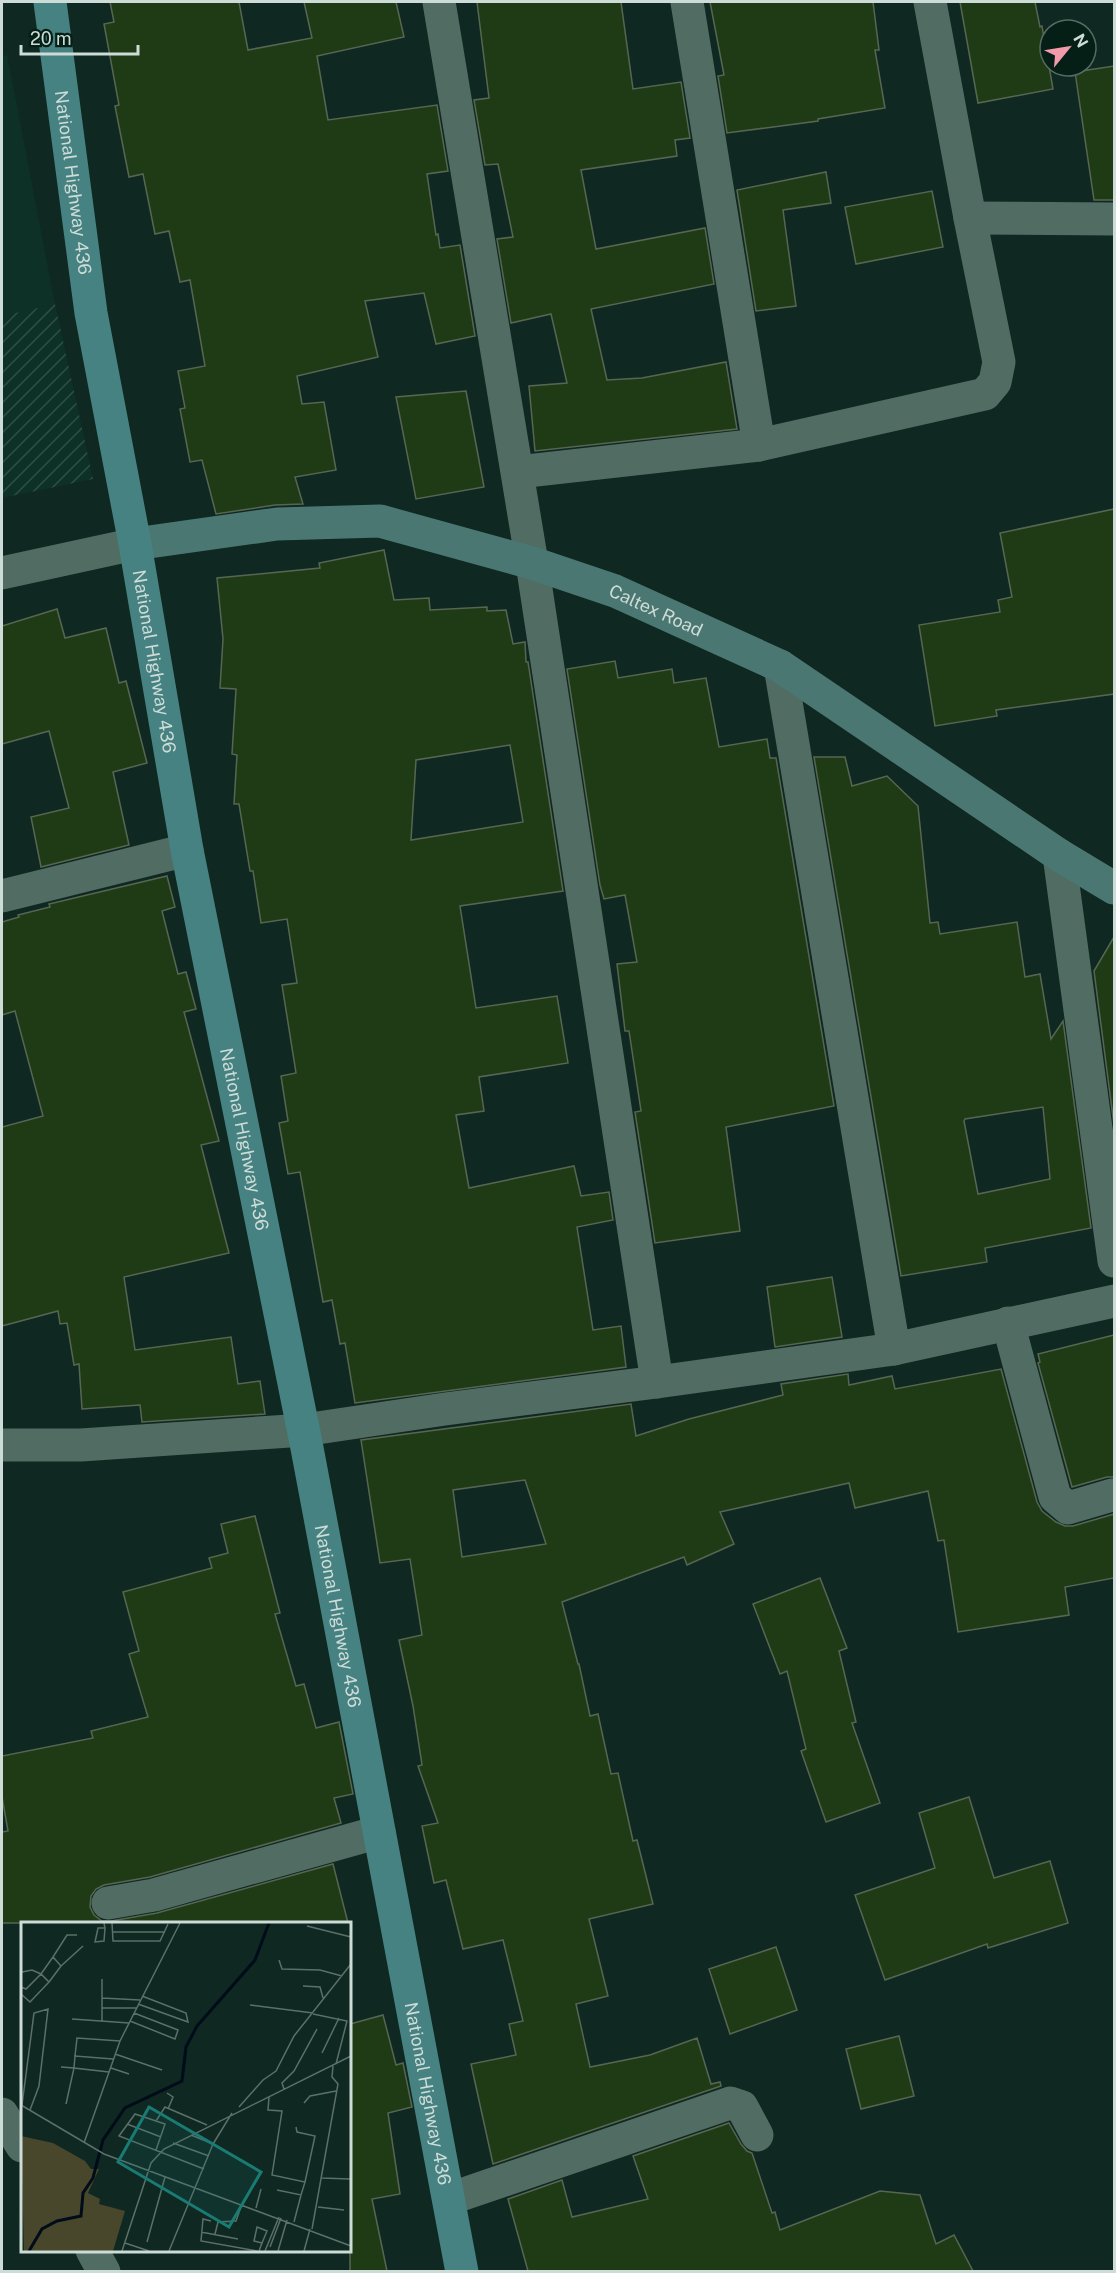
<svg xmlns="http://www.w3.org/2000/svg" width="1116" height="2273" viewBox="0 0 1116 2273" font-family="'Public Sans',sans-serif">
<style>
.built{fill:#0d3127}
.industrial{fill:url(#industrial-furrows)}
.building{fill:#1f3b16;stroke:#576653;stroke-width:1.5;fill-rule:evenodd}
.lines{fill:none;stroke-linecap:round;stroke-linejoin:round}
.street{stroke:#516c62;stroke-width:33}
.secondary{stroke:#4b7772;stroke-width:33}
.primary{stroke:#468282;stroke-width:33}
.labels{text-anchor:middle;dominant-baseline:central;stroke-width:4.5;stroke-linejoin:round;paint-order:stroke}
.street-label{font-size:18px;fill:#cedcd7;stroke:#051f17}
.inset-river{fill:none;stroke:#000c19;stroke-width:3}
.inset-road{fill:none;stroke:#5b706a;stroke-width:1.5}
.view{fill:#197b73;fill-opacity:0.15;stroke:#197b73;stroke-width:3}
.inset-edge{fill:none;stroke:#cedcd7;stroke-width:3}
</style>
<defs>
<pattern id="industrial-furrows" width="10" height="10" patternUnits="userSpaceOnUse" patternTransform="scale(1.5)"><rect width="10" height="10" fill="#0d3127"/><path d="M-1 1l2-2M0 10L10 0M9 11l2-2" fill="none" stroke="#2f4e46"/></pattern>
</defs>
<rect width="100%" height="100%" fill="#0f2821"/>
<path class="built" d="M7,54L55,304L2,316V57Z"/>
<path class="industrial" d="M55,304L93,479L2,498V316Z"/>
<g class="building">
<path d="M110,2H239L248,50L312,38L304,2H396L404,37L317,56L328,120L437,105L448,171L427,174L436,235L438,234L440,248L460,245L475,336L436,344L424,293L365,301L378,357L297,376L302,404L324,402L336,470L295,477L303,504L275,505L216,514L202,460L190,462L180,409L185,408L178,371L205,366L190,280L180,282L169,231L155,234L143,174L129,177L115,106L119,105L104,24L114,22Z"/>
<path d="M477,2H621L633,89L681,82L690,138L675,140L677,156L581,170L596,249L705,228L714,284L591,309L607,380L642,378L726,362L737,429L535,451L529,386L567,383L551,314L511,323L497,239L513,237L498,164L485,165L474,100L489,98Z"/>
<path d="M710,2H873L879,50H875L885,108L818,119V121L727,133L718,76L724,75Z"/>
<path d="M960,2H1035L1040,27L1042,26L1053,89L978,103Z"/>
<path d="M1114,66V200H1094L1075,72Z"/>
<path d="M826,172L831,203L783,210L796,306L756,311L737,190Z"/>
<path d="M932,191L943,247L856,264L845,207Z"/>
<path d="M466,391L484,487L416,499L396,397Z"/>
<path d="M1114,509V694L996,710L997,716L935,726L919,625L1000,612L998,600L1012,597L1000,533Z"/>
<path d="M384,550L394,600L429,598L430,610L487,607V611L506,610L513,644L525,642L526,662H528L563,891L460,906L476,1008L557,996L568,1063L479,1077L484,1111L456,1115L469,1188L574,1166L581,1196L609,1192L613,1220L577,1227L593,1330L621,1326L626,1367L355,1403L345,1343L340,1344L332,1300L323,1302L300,1172L288,1174L279,1123L288,1121L281,1076L296,1073L282,985L297,983L287,919L261,923L253,871H250L239,804H234L237,755L232,754L236,689L220,688L223,639L217,578L320,568L319,563ZM510,745L523,822L411,840L416,760Z"/>
<path d="M57,609L65,638L106,628L119,683L126,681L147,763L113,772L129,845L41,867L31,817L69,808L49,731L2,744V626Z"/>
<path d="M615,661L618,678L672,669L674,683L706,678L719,747L767,739L770,758H776L834,1106L726,1127L740,1231L655,1243L635,1112L641,1111L629,1031H625L617,964L637,962L625,895L604,899L600,885L567,669Z"/>
<path d="M814,757H845L852,786L887,776L918,806L930,923L938,922L940,934L1017,922L1025,977L1040,974L1051,1039L1063,1021L1091,1228L985,1248L987,1262L901,1276ZM1043,1107L1050,1179L978,1194L964,1121L965,1119Z"/>
<path d="M167,876L175,907L162,911L178,974L186,972L196,1009L184,1012L219,1141L201,1145L229,1253L124,1277L135,1350L231,1337L238,1384L260,1381L265,1414L142,1422L140,1405L82,1409L79,1364L74,1365L67,1323L60,1324L58,1311L2,1326V1127L43,1116L15,1011L2,1015V922L19,917L18,915L50,907L49,904Z"/>
<path d="M1114,937V1125L1094,971Z"/>
<path d="M832,1277L842,1337L775,1347L767,1287Z"/>
<path d="M1114,1335V1477H1107L1072,1487L1038,1363L1040,1362L1038,1354Z"/>
<path d="M1001,1369L1037,1502L1042,1511L1056,1522L1065,1526H1073L1114,1514V1578L1065,1587L1069,1615L958,1632L944,1540L938,1541L928,1491L855,1508L849,1483L720,1512L734,1544L687,1565L684,1557L562,1602L578,1664H579L590,1716L598,1714L611,1774L618,1773L633,1841L637,1840L653,1904L589,1919L608,1996L576,2004L590,2067L650,2055L697,2038L711,2084L720,2082L721,2086L493,2164L471,2064L516,2055L509,2024L523,2021L503,1940L463,1949L446,1880L434,1883L422,1826L438,1823L418,1766L422,1765L413,1706L399,1640L422,1635L410,1559L380,1563L361,1440L631,1404L636,1436L689,1419L783,1395L781,1384L848,1374L849,1385L892,1376L895,1389ZM525,1480L546,1544L462,1557L453,1490Z"/>
<path d="M255,1516L280,1613L275,1614L296,1686L304,1684L316,1728L339,1722L353,1794L334,1798L341,1823L150,1877L104,1885L96,1889L91,1896L90,1907L94,1915L102,1921H111L157,1913L333,1864L348,1923H2V1832L8,1831L2,1797V1756L93,1738L91,1731L148,1717L129,1654L139,1651L123,1592L212,1568L209,1558L228,1553L221,1524Z"/>
<path d="M820,1578L847,1648L839,1651L856,1722L852,1723L880,1803L826,1822L801,1751L806,1749L787,1671L780,1674L753,1604Z"/>
<path d="M969,1797L994,1878L1050,1861L1068,1923L988,1948L987,1944L885,1980L855,1895L935,1868L919,1813Z"/>
<path d="M776,1947L797,2010L730,2034L709,1969Z"/>
<path d="M383,2015L396,2065L403,2063L412,2107L388,2113L400,2194L372,2199L387,2271H350V2024Z"/>
<path d="M899,2036L914,2096L861,2109L846,2049Z"/>
<path d="M729,2123L741,2144L747,2151L752,2153L772,2213L775,2212L780,2230L880,2191L920,2195L936,2244L954,2235L973,2271H528L508,2199L562,2180L572,2217L648,2199L633,2156Z"/>
</g>
<g class="lines">
<g class="street">
<path d="M439,2L532,563L657,1382"/>
<path d="M687,2L759,445"/>
<path d="M970,218L1114,219"/>
<path d="M518,472L759,445L985,394L995,382L999,362L970,218L930,2"/>
<path d="M2,573L135,544"/>
<path d="M780,666L894,1349"/>
<path d="M1059,855L1114,1261"/>
<path d="M2,896L187,850"/>
<path d="M1008,1323L1055,1497L1068,1508L1112,1495"/>
<path d="M2,1445H81L304,1430L445,1409L657,1382L894,1349L1114,1301"/>
<path d="M108,1903L154,1895L379,1832"/>
<path d="M2,2114L22,2146"/>
<path d="M449,2199L730,2103L742,2107L757,2135"/>
<path d="M92,2250L104,2272"/>
</g>
<path class="secondary" id="s1" d="M135,544L277,524L380,521L532,563L615,591L780,666L1059,855L1114,888"/>
<path class="primary" id="s2" d="M50,2L91,313L135,544L187,850L307,1448L462,2272"/>
</g>
<g class="labels">
<g class="street-label">
<text stroke="none"><textPath href="#s2" startOffset="182">National Highway 436</textPath></text>
<text stroke="none"><textPath href="#s1" startOffset="537">Caltex Road</textPath></text>
<text stroke="none"><textPath href="#s2" startOffset="668">National Highway 436</textPath></text>
<text stroke="none"><textPath href="#s2" startOffset="1154">National Highway 436</textPath></text>
<text stroke="none"><textPath href="#s2" startOffset="1640">National Highway 436</textPath></text>
<text stroke="none"><textPath href="#s2" startOffset="2126">National Highway 436</textPath></text>
</g>
</g>
<g transform="translate(21 1922)">
<rect width="330" height="330" fill="#0f2821"/>
<path d="M0,214L32,221L64,239L70,247H78L67,271L79,277L78,282L104,289L92,329H3Z" fill="#48472c"/>
<path class="inset-river" d="M8,329L21,307L36,299L60,294L62,271L72,256L82,218L104,186L161,159L165,125L176,104L234,38L248,1"/>
<path class="inset-road" d="M83,1L84,6L83,19L74,20L77,6H84M91,1L92,19H139L147,2M286,4L330,15M91,10H144M32,35L46,13H56M258,38L261,47L299,48L321,54M40,44L62,24M81,57V99M282,64L299,65L302,76M0,65L5,67L20,52L32,35L40,44L28,60L20,52L11,48L1,50M0,72L9,80L28,60M81,76L119,78M117,82L167,100L165,91L121,74M229,83L292,91M81,86H116M292,92L326,99L315,142M51,97L108,101M109,99L154,117L157,108L113,91M301,131L318,96M94,132L141,148M54,134L56,116L99,119M40,145L53,146L45,182M90,146L108,152M88,150L53,146L54,134L92,137M263,167L261,161L273,149L296,107M146,171L152,175L147,187M248,175L247,188L261,189L251,253L284,260L280,273L256,268M283,181L289,174L315,169M0,183L83,232L330,324M1,183L13,91L27,87L18,164L9,188M218,185L242,158L255,149L273,114L330,42M135,199L144,185L186,203M106,202L140,215M275,205L276,210L294,214L284,260M63,221L99,119L159,1M152,221L188,234M192,222L211,191M135,228L144,202L114,192L98,214L183,247M301,256L329,257M297,285L323,288M235,286L240,267M190,299L182,297L180,319L236,329M273,300L280,273M291,307L317,162L311,155L312,144M180,310L217,317M194,312L197,300L215,299L221,282M126,320L144,255M104,321L128,329M249,325L260,296M101,329L130,241L143,227L330,134M148,329L192,222L170,213M238,329L241,321L246,309L236,305L233,319L241,321M244,329L258,295M257,329L266,298M283,329L289,307"/>
<path class="view" d="M128,185L240,250L208,305L97,240Z"/>
<rect width="330" height="330" class="inset-edge"/>
</g>
<rect width="1116" height="2273" fill="none" stroke="#cedcd7" stroke-width="6"/>
<g transform="translate(1068 48) rotate(60)"><circle r="28" fill="#051f17" stroke="#556b64" stroke-width="1.5"/>
<path d="M0-4.5L10 22L0 15L-10 22Z" fill="#f39aab"/>
<text y="-9" font-size="16" font-weight="bold" text-anchor="middle" fill="#cedcd7">N</text>
</g>
<path d="M21 45v9h117v-9" fill="none" stroke="#cedcd7" stroke-width="3"/>
<text x="30" y="45" font-size="18" fill="#cedcd7" stroke="#051f17" stroke-width="4.5" paint-order="stroke">20 m</text>
</svg>
